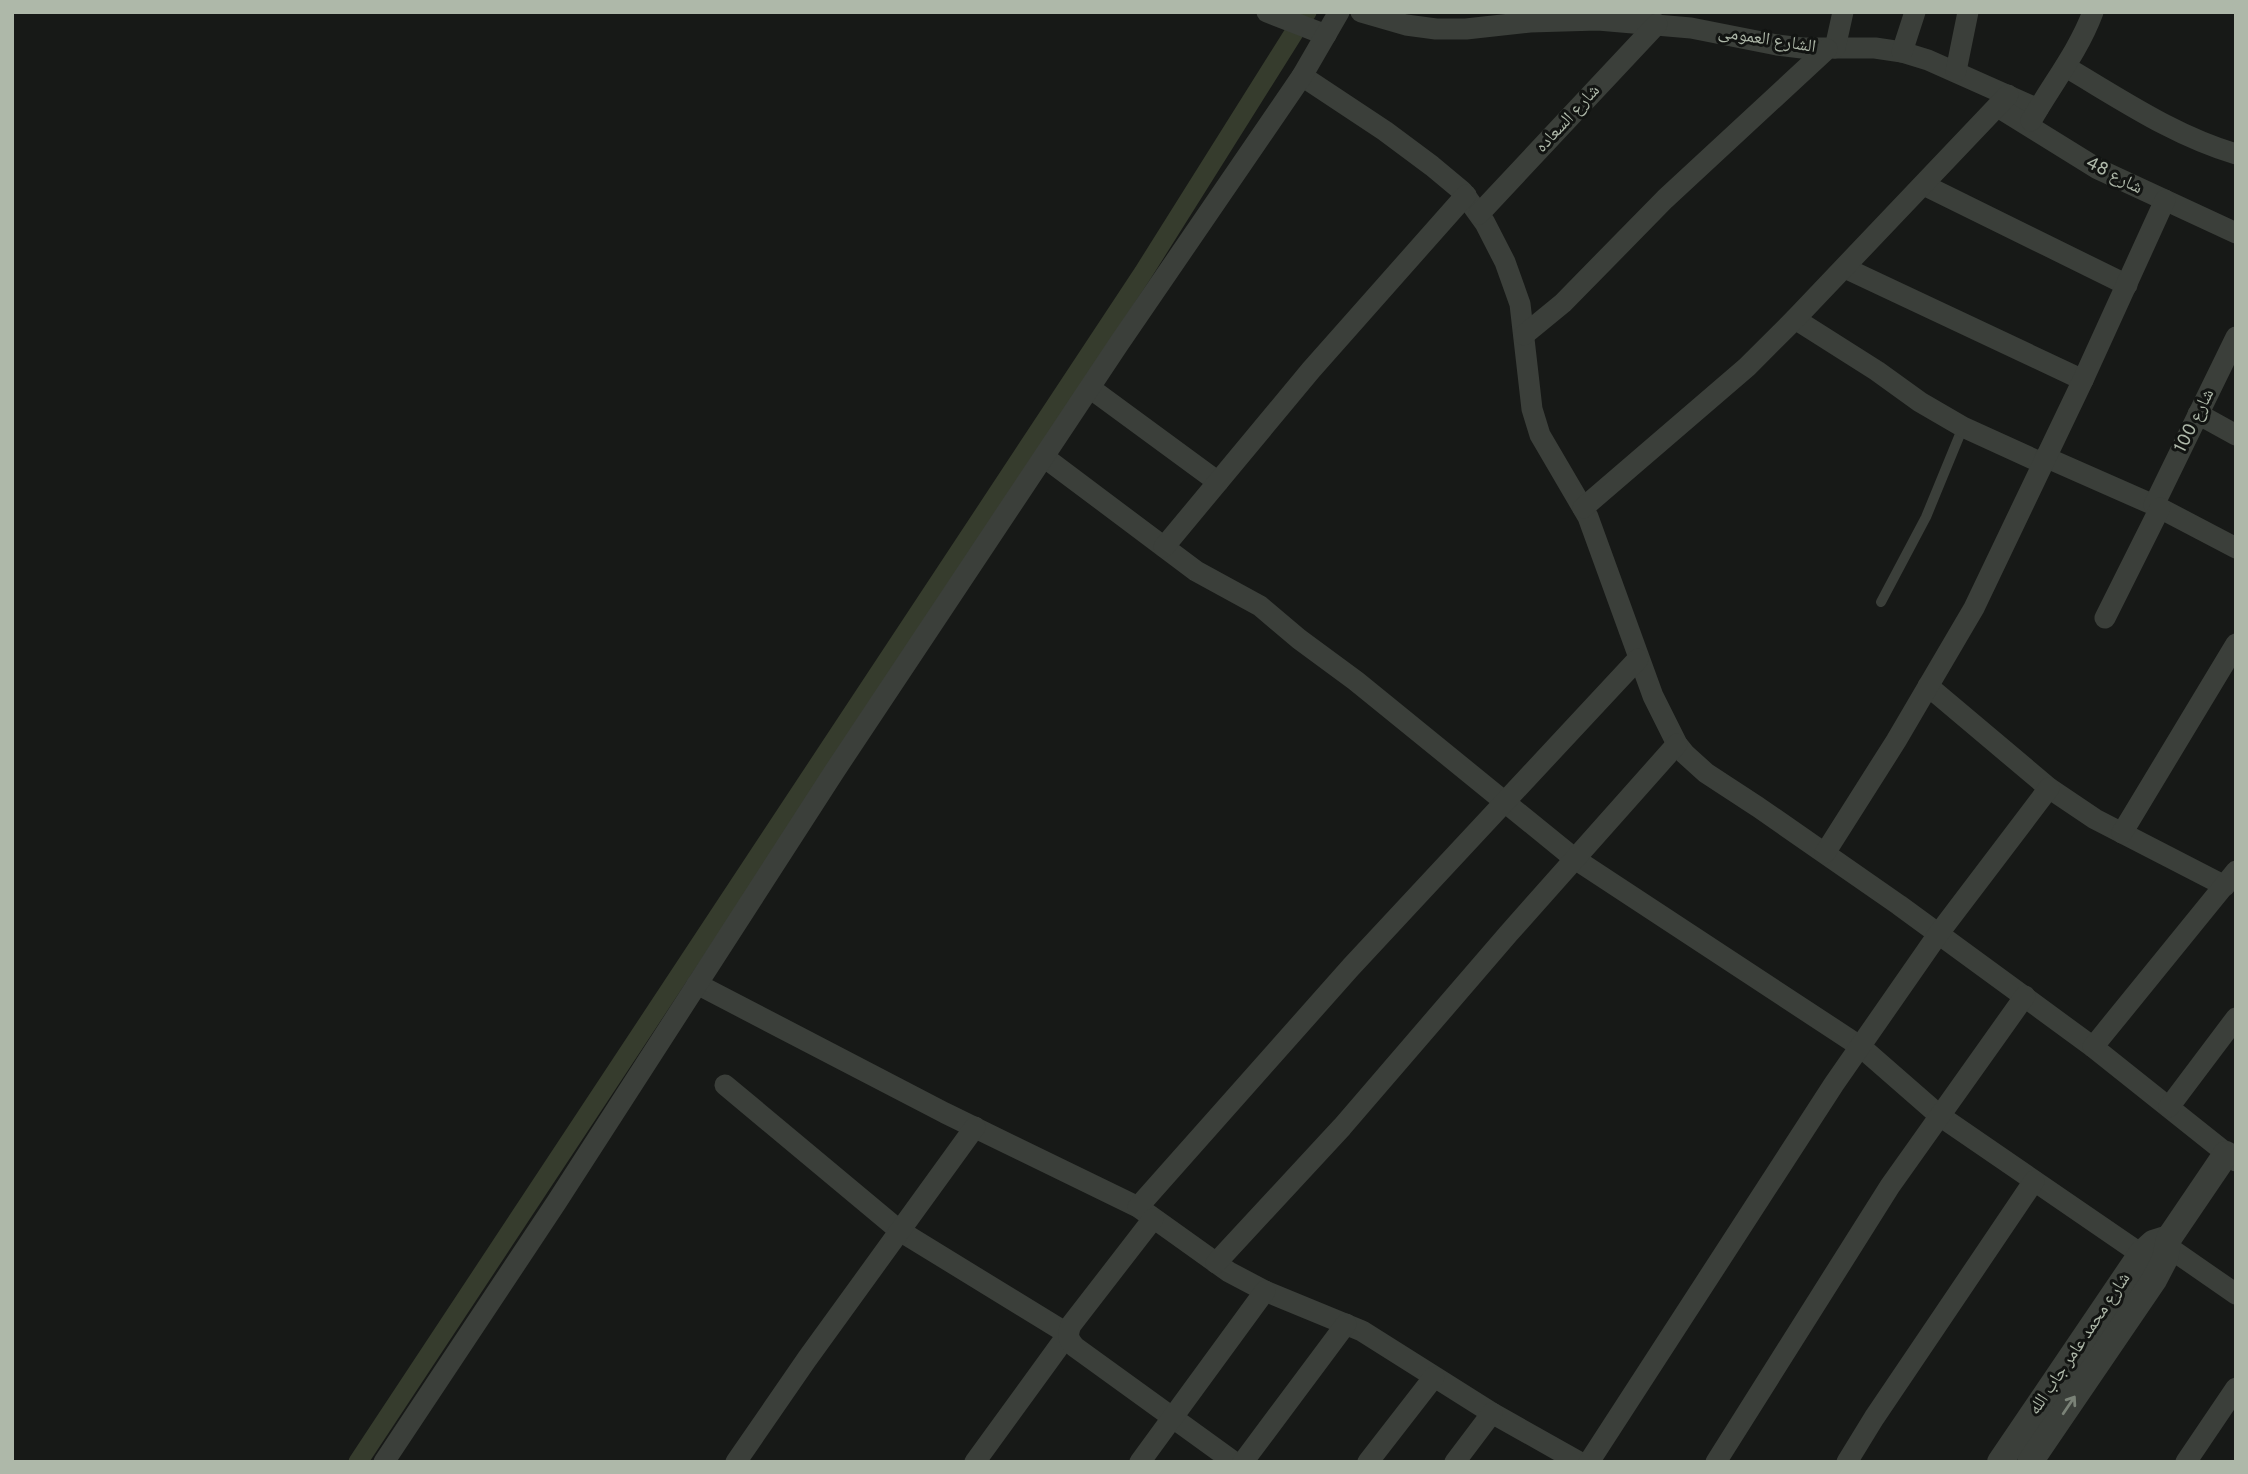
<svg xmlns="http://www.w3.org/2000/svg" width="2248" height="1474" viewBox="0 0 2248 1474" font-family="Overpass,'Noto Naskh Arabic',sans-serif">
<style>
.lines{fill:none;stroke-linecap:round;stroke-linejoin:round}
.canal{stroke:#363c2d;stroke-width:19}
.service{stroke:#3b3f3a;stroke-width:10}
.minor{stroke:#3b3f3a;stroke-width:21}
.tertiary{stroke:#3b3f3a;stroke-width:26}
.oneway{stroke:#7a8277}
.labels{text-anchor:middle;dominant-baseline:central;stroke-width:6;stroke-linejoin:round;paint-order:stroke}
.street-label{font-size:18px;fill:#aeb8a9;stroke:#121412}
</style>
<rect width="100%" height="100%" fill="#171917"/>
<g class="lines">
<path class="canal" d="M358,1462L1143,273L1307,12"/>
<path class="service" d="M1881,602L1926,517L1963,427"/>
<g class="minor">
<path d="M1267,12L1326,35"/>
<path d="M1361,12L1406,25L1436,29H1466L1530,22L1598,20L1691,28L1777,45L1802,48H1875L1902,52L1928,60L2038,109"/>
<path d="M1835,48L1843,12"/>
<path d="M1902,52L1915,12"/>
<path d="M2066,67C2122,100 2173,135 2236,154"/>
<path d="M1956,71L1968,12"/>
<path d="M1302,76L1385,131L1432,166L1462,191L1485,223L1505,262L1520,304L1532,409L1540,435L1588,517L1653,696L1677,744L1685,754L1706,773L1758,807L1899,905L2093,1047"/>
<path d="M1998,107L2098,169L2236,233"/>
<path d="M2031,121C2052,84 2078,52 2093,12"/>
<path d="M1924,185L2127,285"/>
<path d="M1479,214L1657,24"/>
<path d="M1845,268L2083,380"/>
<path d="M1795,319L1877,371L1920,402L1963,427L2042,463"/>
<path d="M1524,335L1563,303L1665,199L1827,49"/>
<path d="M1090,388L1218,482"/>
<path d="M2198,414L2236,435"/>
<path d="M1044,457L1196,571L1260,606L1299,639L1356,681L1575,859L1861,1047L1940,1116L2141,1254"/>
<path d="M2045,457L2154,505L2236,548"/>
<path d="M2154,505L2236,337"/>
<path d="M1583,508L1747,367L1795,319L2008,95"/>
<path d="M1164,547L1311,370L1466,195"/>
<path d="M2105,618L2160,508"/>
<path d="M1928,686L2049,788L2095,819L2225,886"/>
<path d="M2122,833L2236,644"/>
<path d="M1825,853L1896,741L1974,608L2083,380L2165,200"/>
<path d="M2236,871L2093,1047L2236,1161"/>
<path d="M697,984L945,1113L1138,1207L1229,1272L1265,1291L1362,1331L1492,1413L1579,1462"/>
<path d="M725,1085L900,1231L1068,1334L975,1462"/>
<path d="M2169,1107L2236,1018"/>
<path d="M1138,1207L1351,967L1638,659"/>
<path d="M1153,1219L1071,1325C1067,1335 1068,1339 1075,1347L1234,1462"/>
<path d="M2168,1247L2236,1294"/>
<path d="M1216,1263L1342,1127L1509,933L1677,744"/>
<path d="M384,1462L556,1203L834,772L1118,345L1302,76L1339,12"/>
<path d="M736,1462L807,1359L975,1127"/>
<path d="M1140,1462L1265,1291"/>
<path d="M1243,1462L1346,1324"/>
<path d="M1368,1462L1434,1377"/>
<path d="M1455,1462L1492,1413"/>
<path d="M1589,1462L1834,1084L1939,933L2049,788"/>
<path d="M1716,1462L1890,1186L2025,996"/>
<path d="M1847,1462L1874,1418L2034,1181"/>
<path d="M2186,1462L2236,1388"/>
</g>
<g class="tertiary">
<path d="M2000,1462L2141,1254L2153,1243L2169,1238"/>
<path d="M2030,1462L2154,1280L2165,1259L2169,1238L2226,1154"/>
</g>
</g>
<defs><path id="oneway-shaft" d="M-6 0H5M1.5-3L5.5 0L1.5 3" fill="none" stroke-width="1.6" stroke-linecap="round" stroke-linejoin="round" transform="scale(1.75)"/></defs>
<use class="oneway" href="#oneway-shaft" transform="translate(2069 1405) rotate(-56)"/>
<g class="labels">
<g class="street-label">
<text transform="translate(1767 40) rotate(9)">الشارع العمومى</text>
<text transform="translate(1568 119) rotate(-47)">شارع السعاده</text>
<text transform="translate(2114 176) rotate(27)">شارع 48</text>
<text transform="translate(2195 421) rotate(-64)">شارع 100</text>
<text transform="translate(2080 1344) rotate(-56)">شارع محمد عامر جاب الله</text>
</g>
</g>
<rect width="2248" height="1474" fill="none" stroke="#aeb8a9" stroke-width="28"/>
</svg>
